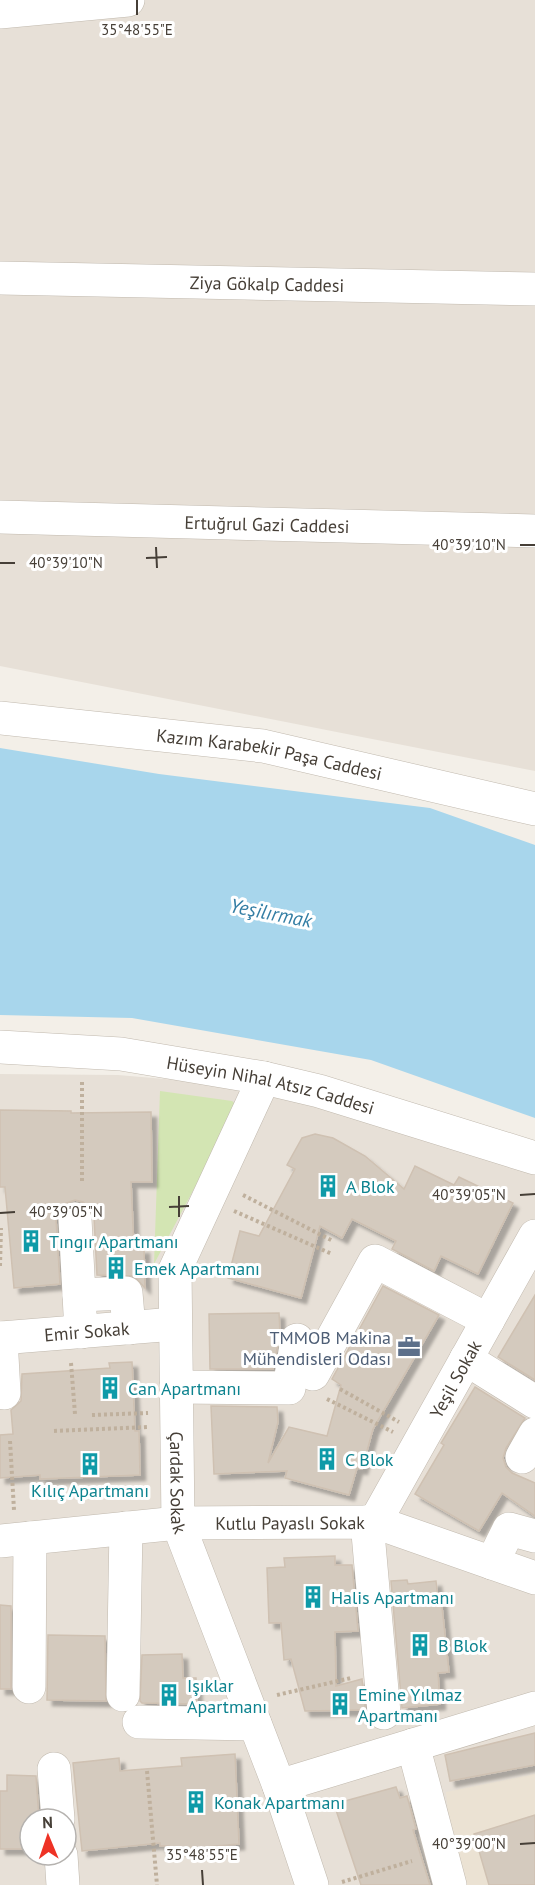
<svg xmlns="http://www.w3.org/2000/svg" width="535" height="1885" viewBox="0 0 535 1885" font-family="'PT Sans',sans-serif">
<style>
.residential{fill:#e7e0d7;fill-rule:evenodd}
.education{fill:#ebe2d3}
.green{fill:#d3e5b3}
.water{fill:#a8d6ec}
.building{fill:#d4cabe;stroke:#cfc1b2;stroke-width:1.5;filter:url(#shadow)}
.lines{fill:none;stroke-linecap:round;stroke-linejoin:round}
.minor-casing{stroke:#c1b9ae;stroke-width:34}
.path{stroke:#bfb09d;stroke-width:4;stroke-dasharray:3 3;stroke-linecap:butt}
.minor{stroke:#fff;stroke-width:33}
.ticks{fill:none;stroke:#463f37;stroke-width:2}
.labels{text-anchor:middle;dominant-baseline:central;stroke-width:6;stroke-linejoin:round;paint-order:stroke}
.street-label{font-size:18px;fill:#463f37;stroke:#fff}
.culture-label{font-size:18px;fill:#0d838f;stroke:#fff;text-anchor:start}
.service-label{font-size:18px;fill:#4e5e75;stroke:#fff;text-anchor:end}
.water-label{font-size:20px;font-style:italic;fill:#347ea4;stroke:#fff}
.ticks-label{font-size:15px;text-anchor:middle;fill:#463f37;stroke:#fff;stroke-width:6;stroke-linejoin:round;paint-order:stroke}
</style>
<defs>
<filter id="shadow"><feDropShadow dx="5.5" dy="5.5" stdDeviation="1.5" flood-color="#0004"/></filter>
</defs>
<rect width="100%" height="100%" fill="#f3efe8"/>
<g class="residential">
<path d="M0,0H535V771L0,666Z"/>
<path d="M0,1074L118,1075L270,1088L535,1166V1885H0ZM30,1819H66V1855H30Z"/>
</g>
<path class="education" d="M535,1774V1885H459L454,1868L446,1792Z"/>
<path class="green" d="M160,1091L232,1101L238,1106L154,1264Z"/>
<path class="water" d="M0,748L159,774L430,808L535,845V1118L371,1060L132,1018L0,1015Z"/>
<g class="building">
<path d="M0,1110L71,1111V1113L151,1112L152,1182H131L134,1249L144,1248L145,1288L134,1276L97,1275L94,1217L90,1208L83,1202L75,1200L64,1204L59,1210L56,1219L60,1284L14,1288L5,1187H0Z"/>
<path d="M315,1134L333,1138L365,1156L404,1189L415,1166L454,1185L459,1177L513,1203L478,1274L441,1256L434,1271L392,1249L396,1241L352,1219L342,1238L320,1226L301,1298L228,1278L240,1231L259,1236L295,1169L287,1165L302,1138Z"/>
<path d="M383,1286L439,1315L373,1429L362,1469L357,1468L349,1495L285,1478L287,1471L214,1474L211,1406L277,1407L278,1422L268,1463L289,1427L327,1436L341,1385L332,1379Z"/>
<path d="M535,1295V1380L498,1357Z"/>
<path d="M279,1313L280,1334L273,1369H210L209,1314Z"/>
<path d="M132,1362L135,1431H139L140,1475L40,1479V1475L0,1478V1435L13,1434L11,1410L21,1401L22,1374L110,1368L109,1363Z"/>
<path d="M475,1387L525,1418L506,1448L503,1458L506,1467L512,1473L535,1483V1516L502,1493L479,1531L415,1494L444,1445L441,1443Z"/>
<path d="M335,1556V1565H352L358,1631L335,1632L336,1686L362,1679L366,1717L362,1718L361,1710L305,1711L291,1659L284,1660L281,1623H269L267,1568L285,1567L284,1558Z"/>
<path d="M407,1580L408,1584L436,1581L438,1599L441,1598L449,1672L438,1673L440,1704L402,1708L391,1581Z"/>
<path d="M0,1605L11,1606V1689H0Z"/>
<path d="M48,1635L105,1636L106,1701L47,1700Z"/>
<path d="M182,1654L183,1678H196L197,1704L142,1703L140,1701L142,1655Z"/>
<path d="M535,1733V1765L450,1781L445,1755Z"/>
<path d="M235,1754L239,1844L170,1850L169,1846H160V1843L82,1851L73,1763L119,1758L120,1771L182,1766L181,1758Z"/>
<path d="M7,1775L36,1776L39,1819H30V1849H0V1791H7Z"/>
<path d="M396,1787L400,1798L407,1796L416,1829L413,1830L430,1885H361L334,1804Z"/>
<path d="M535,1815V1885H489L474,1834Z"/>
</g>
<g class="lines">
<g class="minor-casing">
<g id="minor">
<path d="M0,12L128,0"/>
<path id="s1" d="M0,278L535,289"/>
<path id="s2" d="M0,517L535,531"/>
<path id="s3" d="M0,718L263,746L535,809"/>
<path id="s4" d="M0,1047L121,1054L264,1078L319,1091L535,1158"/>
<path id="s5" d="M264,1078L175,1270L178,1523L279,1786L312,1885"/>
<path d="M75,1219L81,1332"/>
<path d="M79,1295L126,1293L129,1328"/>
<path id="s6" d="M0,1338L175,1324"/>
<path d="M1,1338L4,1393"/>
<path d="M466,1359L535,1402"/>
<path d="M313,1374L375,1261L488,1320"/>
<path d="M176,1387L289,1388L297,1340"/>
<path d="M522,1457L535,1434"/>
<path d="M367,1522L384,1713"/>
<path id="s7" d="M375,1522L535,1236"/>
<path id="s8" d="M0,1541L178,1523L375,1522L535,1578"/>
<path d="M492,1563L509,1529L535,1536"/>
<path d="M29,1687L30,1538"/>
<path d="M123,1695L126,1528"/>
<path d="M139,1722L255,1724"/>
<path d="M413,1745L450,1885"/>
<path d="M54,1769L58,1819"/>
<path d="M279,1786L535,1708"/>
<path d="M61,1855L63,1885"/>
</g>
</g>
<g class="path">
<path d="M82,1082V1183"/>
<path d="M243,1195L333,1241"/>
<path d="M234,1211L332,1254"/>
<path d="M0,1266L1,1228"/>
<path d="M71,1363L75,1414"/>
<path d="M340,1389L399,1422"/>
<path d="M327,1399L393,1432"/>
<path d="M92,1415L148,1413"/>
<path d="M54,1431L147,1427"/>
<path d="M10,1441L14,1510"/>
<path d="M277,1695L351,1678"/>
<path d="M147,1771L157,1885"/>
<path d="M342,1882L412,1861"/>
</g>
<use href="#minor" class="minor"/>
</g>
<path class="ticks" d="M137,0V15M520,545H535M156,547L157,568M146,558L167,557M0,563H15M520,1195L535,1194M179,1196V1217M169,1207L189,1206M0,1213L15,1212M520,1844L535,1843M202,1870L203,1885"/>
<defs>
<g id="building-bare" transform="scale(1.8)"><path d="M-4-6H4V6H1V3H-1V6H-4ZM-2.5-4.3h1.7v1.8h-1.7ZM.8-4.3h1.7v1.8H.8ZM-2.5-1h1.7V.8h-1.7ZM.8-1h1.7V.8H.8Z" fill="#0f9aa8" stroke="#fff" stroke-width="2.5" paint-order="stroke"/></g>
<g id="office-bare" transform="scale(1.8)"><path d="M-6-3h4V-5.5h4V-3h4V5H-6ZM-1-4.5V-3h2v-1.5ZM-6 0V1H6V0Z" fill="#5c6f8a" stroke="#fff" stroke-width="2.5" paint-order="stroke"/></g>
</defs>
<g fill-rule="evenodd">
<use href="#building-bare" x="328" y="1186"/>
<use href="#building-bare" x="31" y="1241"/>
<use href="#building-bare" x="116" y="1268"/>
<use href="#office-bare" x="409" y="1347"/>
<use href="#building-bare" x="110" y="1388"/>
<use href="#building-bare" x="327" y="1459"/>
<use href="#building-bare" x="90" y="1464"/>
<use href="#building-bare" x="313" y="1597"/>
<use href="#building-bare" x="420" y="1645"/>
<use href="#building-bare" x="169" y="1695"/>
<use href="#building-bare" x="340" y="1704"/>
<use href="#building-bare" x="196" y="1802"/>
</g>
<g class="labels">
<g class="street-label">
<text stroke="none"><textPath href="#s1" startOffset="267">Ziya Gökalp Caddesi</textPath></text>
<text stroke="none"><textPath href="#s2" startOffset="267">Ertuğrul Gazi Caddesi</textPath></text>
<text stroke="none"><textPath href="#s3" startOffset="272">Kazım Karabekir Paşa Caddesi</textPath></text>
<text stroke="none"><textPath href="#s4" startOffset="274">Hüseyin Nihal Atsız Caddesi</textPath></text>
<text stroke="none"><textPath href="#s6" startOffset="87">Emir Sokak</textPath></text>
<text stroke="none"><textPath href="#s7" startOffset="164">Yeşil Sokak</textPath></text>
<text stroke="none"><textPath href="#s5" startOffset="424">Çardak Sokak</textPath></text>
<text stroke="none"><textPath href="#s8" startOffset="291">Kutlu Payaslı Sokak</textPath></text>
</g>
<g class="culture-label">
<text x="346" y="1186">A Blok</text>
<text x="49" y="1241">Tıngır Apartmanı</text>
<text x="134" y="1268">Emek Apartmanı</text>
<text x="128" y="1388">Can Apartmanı</text>
<text x="345" y="1459">C Blok</text>
<text x="90" y="1490" text-anchor="middle">Kılıç Apartmanı</text>
<text x="331" y="1597">Halis Apartmanı</text>
<text x="438" y="1645">B Blok</text>
<text x="187" y="1685">Işıklar<tspan x="187" dy="21">Apartmanı</tspan></text>
<text x="358" y="1694">Emine Yılmaz<tspan x="358" dy="21">Apartmanı</tspan></text>
<text x="214" y="1802">Konak Apartmanı</text>
</g>
<g class="service-label">
<text x="391" y="1337">TMMOB Makina<tspan x="391" dy="21">Mühendisleri Odası</tspan></text>
</g>
<g class="water-label">
<text transform="translate(271 913) rotate(11)">Yeşilırmak</text>
</g>
</g>
<g class="ticks-label">
<text x="137" y="35">35°48'55"E</text>
<text x="469" y="550">40°39'10"N</text>
<text x="66" y="568">40°39'10"N</text>
<text x="469" y="1200">40°39'05"N</text>
<text x="66" y="1217">40°39'05"N</text>
<text x="469" y="1849">40°39'00"N</text>
<text x="202" y="1860">35°48'55"E</text>
</g>
<g transform="translate(48 1837) rotate(358)"><circle r="28" fill="#ffffff" stroke="#b5b2af" stroke-width="1.5"/>
<path d="M0-4.5L10 22L0 15L-10 22Z" fill="#ee3225"/>
<text y="-9" font-size="16" font-weight="bold" text-anchor="middle" fill="#463f37">N</text>
</g>
</svg>
